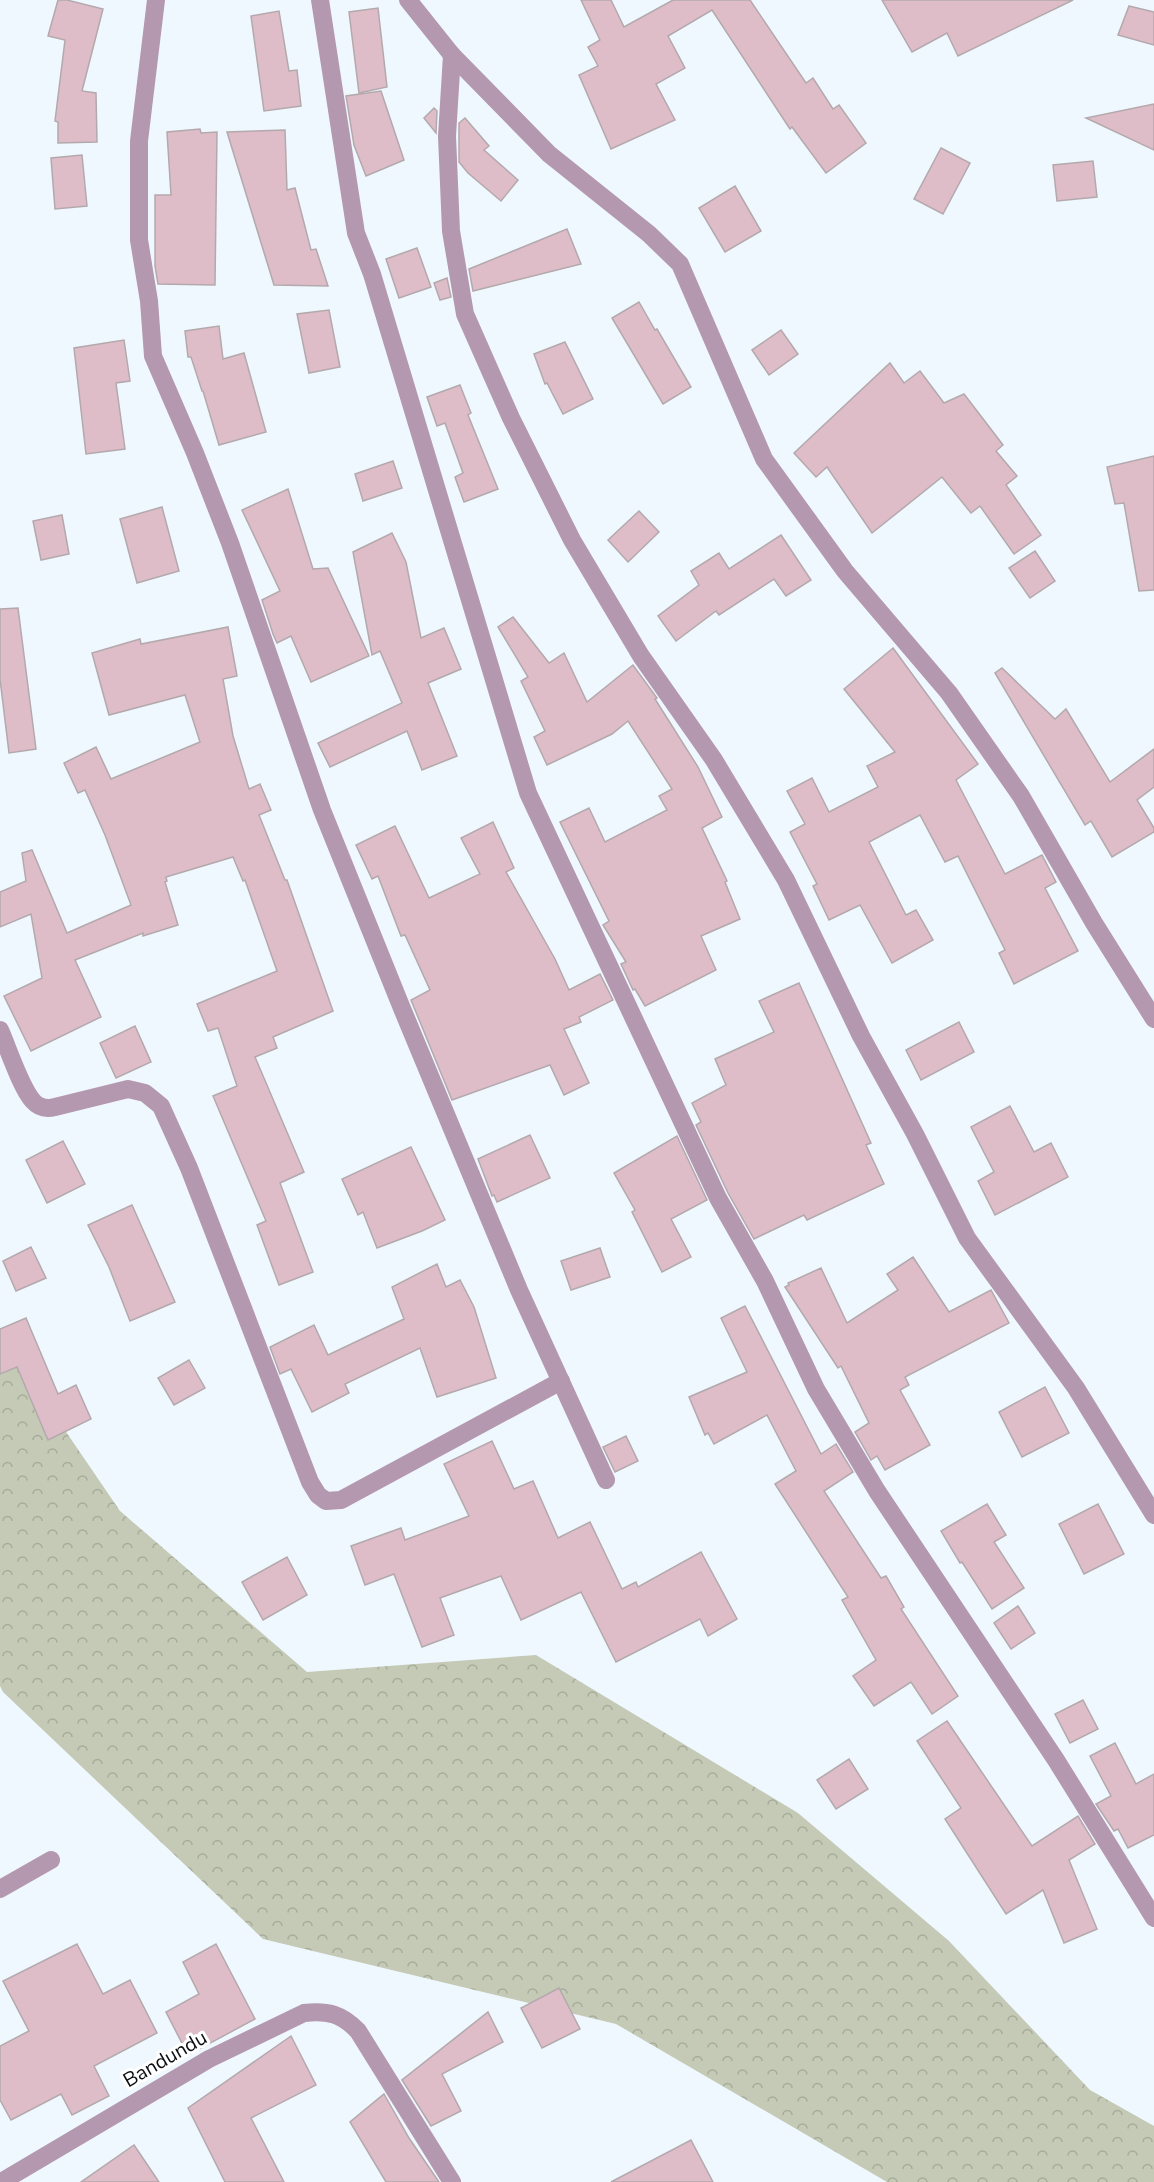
<svg xmlns="http://www.w3.org/2000/svg" width="1154" height="2182" viewBox="0 0 1154 2182" font-family="'Nunito Sans',sans-serif">
<style>
.forest{fill:url(#forest-crowns)}
.building{fill:#debdc8;stroke:#b3a9ac;stroke-width:1.5}
.lines{fill:none;stroke-linecap:round;stroke-linejoin:round}
.minor{stroke:#b398af;stroke-width:18}
.labels{text-anchor:middle;dominant-baseline:central;stroke-width:6;stroke-linejoin:round;paint-order:stroke}
.street-label{font-size:20px;fill:#0a0c0f;stroke:#fff}
</style>
<defs>
<pattern id="forest-crowns" width="20" height="18" patternUnits="userSpaceOnUse" patternTransform="scale(1.5)"><rect width="20" height="18" fill="#c4cab5"/><path d="M2 6a3 3 0 1 1 6 0M12 15a3 3 0 1 1 6 0" fill="none" stroke="#a7ac9a"/></pattern>
</defs>
<rect width="100%" height="100%" fill="#f0f8ff"/>
<path class="forest" d="M0,1335L120,1511L307,1672L536,1655L798,1813L949,1941L1090,2090L1154,2126V2182H887L616,2024L263,1939L3,1692L0,1686Z"/>
<g class="building">
<path d="M58,0H67L103,9L82,91L96,93L97,142L58,143V122L55,121L65,40L48,36Z"/>
<path d="M581,0H611L624,27L673,0H750L806,83L813,78L833,109L839,105L866,143L826,173L792,127L790,129L712,10L668,36L685,68L656,84L675,120L611,149L579,75L598,66L588,47L600,40Z"/>
<path d="M882,0H1073L958,56L947,33L912,52Z"/>
<path d="M1129,6L1154,12V45L1118,35Z"/>
<path d="M378,8L387,87L359,93L349,12Z"/>
<path d="M279,11L289,71L297,70L301,106L264,111L251,16Z"/>
<path d="M381,91L404,160L366,176L354,145L346,96Z"/>
<path d="M1154,104V150L1086,118Z"/>
<path d="M434,108L437,111L436,133L424,118Z"/>
<path d="M465,118L489,146L484,150L518,180L501,201L468,173L459,162V123Z"/>
<path d="M200,129L201,133L217,132L215,285L158,284L155,266V195H171L167,132Z"/>
<path d="M285,130L287,190L295,188L311,250L316,249L328,286L274,285L227,132Z"/>
<path d="M941,148L970,163L943,214L914,199Z"/>
<path d="M82,155L87,206L55,209L51,158Z"/>
<path d="M1093,161L1097,197L1057,201L1053,165Z"/>
<path d="M735,186L761,231L725,252L699,208Z"/>
<path d="M567,229L581,264L473,291L469,269Z"/>
<path d="M417,248L431,287L399,298L386,259Z"/>
<path d="M447,278L451,297L440,300L434,283Z"/>
<path d="M639,302L655,330L657,329L691,387L663,404L612,318Z"/>
<path d="M329,310L340,367L309,373L297,314Z"/>
<path d="M219,326L223,359L244,353L266,432L219,445L203,391H202L191,357H188L185,331Z"/>
<path d="M781,330L798,354L769,375L752,350Z"/>
<path d="M124,340L130,381L116,383L125,449L86,454L74,348Z"/>
<path d="M565,342L593,399L563,414L547,383L545,384L534,354Z"/>
<path d="M890,363L904,383L920,371L944,403L964,394L1003,445L996,451L1017,476L1006,485L1041,535L1014,554L980,506L971,513L942,477L872,533L827,467L816,477L794,453Z"/>
<path d="M460,385L471,413L468,415L498,489L464,502L455,477L463,473L445,423L437,426L427,397Z"/>
<path d="M1154,456V590L1139,591L1124,503L1115,504L1107,467Z"/>
<path d="M393,461L402,488L363,501L355,474Z"/>
<path d="M288,489L313,569L328,568L369,656L311,682L291,636L277,643L273,634L262,600L280,591L242,510Z"/>
<path d="M162,507L179,571L137,583L120,519Z"/>
<path d="M639,511L659,532L628,562L608,540Z"/>
<path d="M62,515L69,554L41,560L33,521Z"/>
<path d="M392,533L406,562L421,638L444,628L461,669L428,683L457,756L422,770L407,731L330,767L318,743L402,703L380,651L372,655L353,552Z"/>
<path d="M781,535L811,580L786,596L774,579L719,615L716,611L676,641L658,616L699,585L691,571L719,553L729,569Z"/>
<path d="M1035,551L1055,581L1030,598L1009,568Z"/>
<path d="M18,608L36,749L9,753L0,679V609Z"/>
<path d="M513,617L549,663L564,653L587,702L633,665L657,698L655,699L698,767L722,817L702,828L727,881L725,882L740,919L701,936L716,970L645,1006L635,989L633,990L621,964L626,962L603,925L609,921L560,822L589,808L605,842L667,810L659,796L672,789L628,721L612,734L547,765L534,737L545,731L521,681L528,677L498,627Z"/>
<path d="M228,627L237,676L223,679L233,736L249,789L260,784L271,810L259,815L285,880H287L333,1011L273,1037L277,1048L255,1057L304,1172L280,1183L313,1272L279,1285L257,1225L266,1221L213,1096L237,1086L218,1028L208,1031L197,1004L277,971L245,880L243,881L233,857L166,877L167,881L165,882L178,925L143,936V933L75,960L101,1017L31,1051L4,996L42,978L31,914L0,927V892L26,881L22,853L32,850L67,933L131,905L105,835L85,790L78,793L64,763L96,747L111,779L200,742L185,695L109,715L92,653L140,639L141,644Z"/>
<path d="M893,648L978,764L956,780L1005,874L1042,855L1056,882L1045,888L1078,951L1014,984L999,953L1005,950L958,856L945,862L920,815L869,842L906,915L916,910L933,940L892,963L860,905L829,920L813,886L817,884L790,832L805,824L787,791L812,778L829,812L878,787L867,766L895,752L844,689Z"/>
<path d="M1002,668L1055,719L1066,709L1110,782L1154,749V787L1137,800L1154,828V832L1112,857L1091,821L1085,825L995,673Z"/>
<path d="M493,822L514,868L506,872L555,959L569,990L600,974L613,1000L579,1017L581,1022L564,1029L589,1083L564,1095L550,1065L452,1100L411,1000L430,990L405,935L401,936L378,876L372,879L356,845L395,826L429,898L480,874L461,838Z"/>
<path d="M799,983L871,1143L866,1145L884,1184L807,1220L804,1215L754,1239L728,1193L696,1125L701,1122L692,1103L726,1085L715,1059L774,1032L759,1001Z"/>
<path d="M959,1022L974,1052L921,1080L906,1050Z"/>
<path d="M135,1026L151,1062L116,1078L100,1043Z"/>
<path d="M1010,1106L1034,1152L1051,1143L1068,1177L995,1215L978,1181L994,1172L971,1127Z"/>
<path d="M530,1135L550,1178L497,1202L494,1195L492,1196L478,1159Z"/>
<path d="M677,1136L707,1200L671,1219L691,1257L662,1272L632,1212L635,1210L614,1173Z"/>
<path d="M63,1141L85,1184L47,1203L26,1160Z"/>
<path d="M411,1147L445,1220L422,1231L377,1248L363,1212L358,1215L342,1179Z"/>
<path d="M132,1205L175,1302L130,1321L109,1267L88,1225Z"/>
<path d="M31,1247L46,1278L16,1291L3,1261Z"/>
<path d="M600,1248L610,1277L571,1290L561,1261Z"/>
<path d="M913,1257L949,1312L991,1290L1009,1323L905,1377L909,1385L900,1390L930,1445L885,1470L877,1456L871,1460L855,1432L869,1423L841,1366L838,1368L785,1287L789,1285L788,1283L821,1268L847,1323L898,1290L887,1274Z"/>
<path d="M437,1264L446,1287L460,1280L474,1307L496,1378L437,1397L420,1348L345,1384L349,1393L312,1412L291,1369L280,1374L270,1347L314,1325L328,1355L404,1319L392,1287Z"/>
<path d="M745,1306L821,1454L836,1444L853,1472L824,1491L881,1578L886,1576L904,1607L901,1609L958,1696L932,1714L911,1682L874,1706L853,1676L876,1660L842,1600L848,1597L775,1484L796,1471L767,1415L714,1444L708,1433L705,1435L689,1397L747,1372L721,1318Z"/>
<path d="M26,1318L58,1394L76,1385L91,1419L48,1440L17,1367L0,1374V1329Z"/>
<path d="M189,1360L205,1388L174,1405L158,1378Z"/>
<path d="M1045,1387L1069,1433L1022,1457L999,1412Z"/>
<path d="M626,1436L638,1461L615,1472L603,1447Z"/>
<path d="M492,1441L514,1489L533,1481L558,1538L590,1522L622,1589L636,1582L638,1587L701,1552L737,1619L708,1636L700,1619L616,1662L581,1592L521,1620L501,1576L440,1598L454,1635L422,1647L394,1574L365,1585L351,1546L401,1528L405,1540L469,1516L444,1464Z"/>
<path d="M987,1504L1006,1535L994,1542L1024,1588L992,1609L962,1562L960,1563L941,1531Z"/>
<path d="M1098,1504L1124,1554L1084,1574L1059,1524Z"/>
<path d="M287,1557L307,1595L263,1620L242,1582Z"/>
<path d="M1018,1606L1035,1633L1011,1649L994,1623Z"/>
<path d="M1083,1700L1098,1729L1070,1743L1055,1714Z"/>
<path d="M947,1721L1032,1846L1078,1816L1095,1844L1069,1860L1097,1929L1064,1943L1043,1890L1006,1914L945,1819L961,1808L917,1741Z"/>
<path d="M1115,1743L1136,1784L1154,1774V1835L1128,1848L1118,1829L1114,1831L1096,1804L1111,1796L1090,1756Z"/>
<path d="M849,1759L868,1789L836,1809L817,1780Z"/>
<path d="M77,1944L103,1994L130,1980L157,2033L94,2066L109,2096L72,2115L61,2094L11,2120L0,2100V2046L29,2031L3,1981Z"/>
<path d="M216,1944L255,2019L188,2055L166,2012L199,1994L183,1962Z"/>
<path d="M559,1988L580,2029L542,2048L521,2008Z"/>
<path d="M488,2012L503,2042L442,2074L461,2111L431,2126L402,2080Z"/>
<path d="M291,2036L316,2085L251,2118L284,2182H225L188,2108Z"/>
<path d="M384,2094L409,2138L439,2182H386L350,2122Z"/>
<path d="M691,2140L713,2182H611Z"/>
<path d="M134,2145L159,2182H81Z"/>
</g>
<g class="lines">
<g class="minor">
<path d="M156,0L139,141V240L149,301L153,356L195,453L230,543L322,810L401,1006L519,1290L606,1480"/>
<path d="M320,0L356,233L372,274L528,793L718,1198L765,1281L816,1389L877,1491L1056,1760L1154,1918"/>
<path d="M408,0L452,55L549,154L649,234L680,264L764,459L845,571L949,693L1021,796L1094,923L1154,1019"/>
<path d="M452,55L447,136L451,231L465,314L511,418L572,540L641,656L714,760L786,880L861,1036L915,1134L967,1238L1076,1388L1154,1515"/>
<path d="M0,1030C8,1048 21,1088 33,1101C39,1108 47,1109 55,1107L128,1089L145,1093L161,1106L189,1168L310,1482L318,1495L326,1501L341,1500L561,1381"/>
<path d="M0,1889L51,1860"/>
<path d="M1,2182L209,2059L304,2013C327,2010 342,2014 358,2031L452,2182"/>
</g>
</g>
<g class="labels">
<g class="street-label">
<text transform="translate(165 2059) rotate(-30)">Bandundu</text>
</g>
</g>
</svg>
